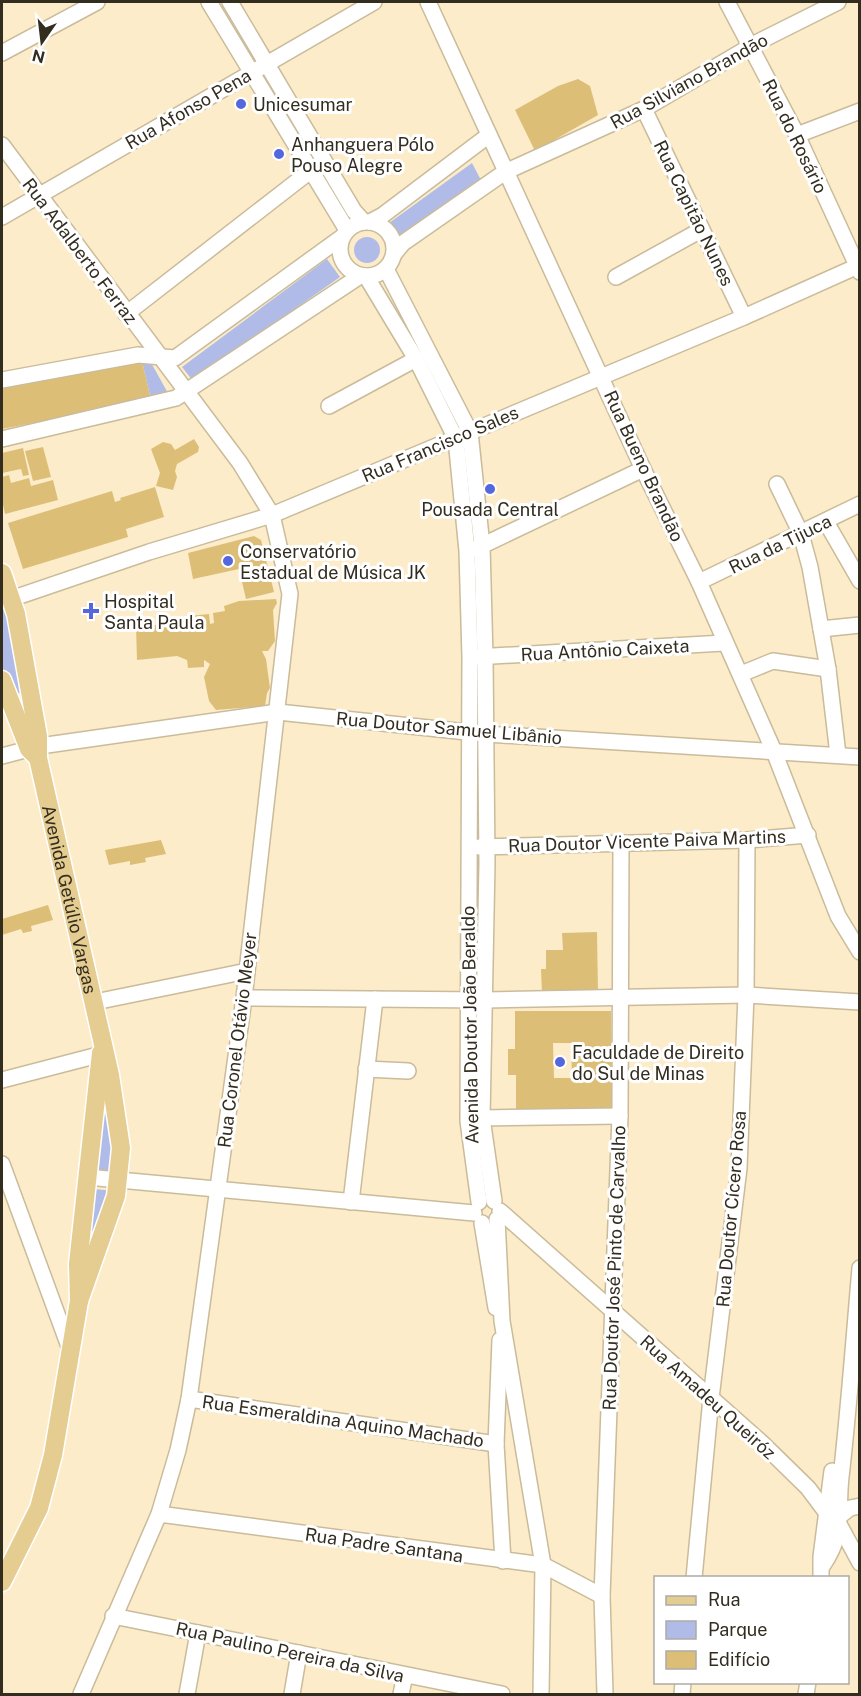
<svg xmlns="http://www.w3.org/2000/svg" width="861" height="1696" viewBox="0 0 861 1696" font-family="'Public Sans',sans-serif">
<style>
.green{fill:#b0bce7}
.building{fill:#ddbe77;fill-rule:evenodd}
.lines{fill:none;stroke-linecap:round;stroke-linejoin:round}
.minor-casing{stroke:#cabb9a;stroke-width:18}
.major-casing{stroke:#fff;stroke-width:21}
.minor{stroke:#fff;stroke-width:15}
.major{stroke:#e5cd91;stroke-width:18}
.poi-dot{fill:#5467dd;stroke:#fff;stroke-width:2}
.labels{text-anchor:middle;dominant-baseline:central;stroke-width:6;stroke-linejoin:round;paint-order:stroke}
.street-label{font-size:18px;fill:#332d20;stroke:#fff}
.poi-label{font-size:18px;fill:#332d20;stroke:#fff;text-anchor:start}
</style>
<rect width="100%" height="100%" fill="#fcecca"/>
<g class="green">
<path d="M472,163L482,182L399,237L389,223Z"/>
<circle cx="367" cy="250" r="13"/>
<path d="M327,259L340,277L193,381L182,367Z"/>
<path d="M149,359L169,395L151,400L142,361Z"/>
<path d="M9,604L27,688L20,693H11L2,668V606Z"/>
<path d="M105,1096L116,1174L95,1172Z"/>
<path d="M94,1189L114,1191L93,1251L84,1249Z"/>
</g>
<g class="building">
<path d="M578,79L590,86L598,115L535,151L515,110L558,86Z"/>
<path d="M142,361L151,400L2,429V387Z"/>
<path d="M194,439L199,447L198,452L177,464L175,471L177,477L173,490L156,486L160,473L151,449L163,442L171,444L175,450Z"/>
<path d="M43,447L51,477L33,481L25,451Z"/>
<path d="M23,448L29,475L23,476L21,469L2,473V453Z"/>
<path d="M9,475L11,483L29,478L31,486L53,480L58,500L5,514L2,500V477Z"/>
<path d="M155,487L164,517L126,529L128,537L23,569L8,523L112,491L115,502L121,500L120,498Z"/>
<path d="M254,536L261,540L274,592L246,599L239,569L193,579L188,553Z"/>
<path d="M276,599L277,603L273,610L275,641L268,651H262L266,659L270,688L267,693L265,706L216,710L209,701L204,677L210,664L204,660V667L188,668L187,660L177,656L137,660L136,626L189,623V616L209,614L210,624L214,623L213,613L225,611L224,606L239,601Z"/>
<path d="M161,840L166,854L145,858L146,862L130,865V861L109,865L105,850Z"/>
<path d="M48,905L53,920L31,926L32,931L23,933L21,929L2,935V919Z"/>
<path d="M597,932L598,993H542L541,969H546V950H563L562,933Z"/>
<path d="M515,1011H611L612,1109L516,1110V1075H508V1049H515ZM553,1043H571L572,1078H554Z"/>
</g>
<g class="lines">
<g class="minor-casing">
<g id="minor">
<path d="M209,2L347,230"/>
<path d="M230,2L354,211L364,222"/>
<path d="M428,2L643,469L699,582L773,749L838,916L860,952"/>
<path d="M727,2L797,135L860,272"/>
<path d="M2,53L97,2"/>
<path d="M644,109L744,317"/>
<path d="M797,135L860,111"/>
<path d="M2,145L240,463L272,515L290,594L244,998L189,1399L178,1450L159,1514L81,1694"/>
<path d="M2,217L374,2"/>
<circle cx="367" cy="249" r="27"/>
<path d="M370,222L383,215L489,135"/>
<path d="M394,254L403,243L505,172L644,109L758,42L838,2"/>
<path d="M386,269L470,432L482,546L485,657L487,863L482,1118L494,1201"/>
<path d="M366,276L416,359L456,439L467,551L470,657L468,1121L479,1202"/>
<path d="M616,277L701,230"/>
<path d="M126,314L318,165"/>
<path d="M2,380L138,355L175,358L342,237"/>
<path d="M329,406L416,359"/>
<path d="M2,439L176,398L360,276"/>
<path d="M777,484L801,534L810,567L828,669L838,755"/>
<path d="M826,522L860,581"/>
<path d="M475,549L643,469"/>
<path d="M699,582L860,504"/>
<path d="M2,602L149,552L272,515L744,317L860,265"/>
<path d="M821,629L860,625"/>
<path d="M476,657L724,643"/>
<path d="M741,674L773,661L828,669"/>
<path d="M2,756L40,746L278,712L486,734L860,757"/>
<path d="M479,847L747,840L808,835"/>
<path d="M244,998L486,1000L746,995L860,1002"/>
<path d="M95,1002L247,971"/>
<path d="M366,1069L408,1071"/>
<path d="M2,1080L106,1053"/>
<path d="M482,1118L620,1116"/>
<path d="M2,1164L71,1352"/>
<path d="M87,1177L474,1213"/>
<path d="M351,1202L375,999"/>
<path d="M500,1211L762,1443L808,1488L826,1512"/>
<path d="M497,1219L502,1321L543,1565L541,1694"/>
<path d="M482,1223L496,1308"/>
<path d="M500,1340L496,1444L503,1561"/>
<path d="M189,1399L496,1444"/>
<path d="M159,1514L543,1565L602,1596"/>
<path d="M841,1515L850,1508L860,1506"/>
<path d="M840,1526L860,1563"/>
<path d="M823,1565C845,1533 837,1512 841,1477C849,1407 854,1338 860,1268"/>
<path d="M694,1578L711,1398L739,1168L746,995L747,840"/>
<path d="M821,1578V1557L832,1471"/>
<path d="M113,1616L502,1694"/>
<path d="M187,1694L198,1633"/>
<path d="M292,1694L299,1653"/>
<path d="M401,1694L405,1675"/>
<path d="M605,1694L602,1596L620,1116L621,842"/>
<path d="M682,1694L683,1682"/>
<path d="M806,1694L808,1682"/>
</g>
</g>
<g class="major-casing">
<g id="major">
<path id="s1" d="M2,573L16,614L38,736V758L110,1075L121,1148L116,1196L79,1301"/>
<path d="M2,680L29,749L38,758"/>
<path d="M2,1582L39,1508L53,1455L79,1301L78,1264L101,1053"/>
</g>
</g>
<use href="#minor" class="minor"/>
<use href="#major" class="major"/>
</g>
<g class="poi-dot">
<circle cx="241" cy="104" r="6"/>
<circle cx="279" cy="154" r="6"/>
<circle cx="490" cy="489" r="6"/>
<circle cx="228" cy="561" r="6"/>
<path d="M88 602h6v6h6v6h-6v6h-6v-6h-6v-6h6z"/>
<circle cx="560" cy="1062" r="6"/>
</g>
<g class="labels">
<g class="street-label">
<text transform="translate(689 81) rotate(-29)">Rua Silviano Brandão</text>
<text transform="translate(188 109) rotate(-30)">Rua Afonso Pena</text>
<text transform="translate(795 136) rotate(64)">Rua do Rosário</text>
<text transform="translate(694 213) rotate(64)">Rua Capitão Nunes</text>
<text transform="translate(80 251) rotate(53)">Rua Adalberto Ferraz</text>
<text transform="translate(440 444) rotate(-23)">Rua Francisco Sales</text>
<text transform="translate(644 466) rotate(65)">Rua Bueno Brandão</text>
<text transform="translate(780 544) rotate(-26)">Rua da Tijuca</text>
<text transform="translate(605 650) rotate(-3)">Rua Antônio Caixeta</text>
<text transform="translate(449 728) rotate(5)">Rua Doutor Samuel Libânio</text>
<text transform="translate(647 841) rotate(-2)">Rua Doutor Vicente Paiva Martins</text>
<text stroke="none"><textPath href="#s1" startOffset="334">Avenida Getúlio Vargas</textPath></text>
<text transform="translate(470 1025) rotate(-91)">Avenida Doutor João Beraldo</text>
<text transform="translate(237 1040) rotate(-83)">Rua Coronel Otávio Meyer</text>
<text transform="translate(731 1209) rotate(-85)">Rua Doutor Cícero Rosa</text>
<text transform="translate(614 1268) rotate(-88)">Rua Doutor José Pinto de Carvalho</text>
<text transform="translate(708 1397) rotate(42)">Rua Amadeu Queiróz</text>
<text transform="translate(343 1421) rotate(8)">Rua Esmeraldina Aquino Machado</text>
<text transform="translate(384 1545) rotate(8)">Rua Padre Santana</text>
<text transform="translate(290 1652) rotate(12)">Rua Paulino Pereira da Silva</text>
</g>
<g class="poi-label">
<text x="253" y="104">Unicesumar</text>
<text x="291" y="144">Anhanguera Pólo<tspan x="291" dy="21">Pouso Alegre</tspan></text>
<text x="490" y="509" text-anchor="middle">Pousada Central</text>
<text x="240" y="551">Conservatório<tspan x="240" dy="21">Estadual de Música JK</tspan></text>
<text x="104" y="601">Hospital<tspan x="104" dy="21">Santa Paula</tspan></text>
<text x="572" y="1052">Faculdade de Direito<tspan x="572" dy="21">do Sul de Minas</tspan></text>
</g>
</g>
<rect width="861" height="1696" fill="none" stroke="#332d20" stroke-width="6"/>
<rect x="654" y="1576" width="195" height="108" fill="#ffffff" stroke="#adaba6" stroke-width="1.5"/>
<rect x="666" y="1596" width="30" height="9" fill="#e5cd91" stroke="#adaba6" stroke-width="1.5"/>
<text x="708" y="1606" font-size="18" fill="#332d20">Rua</text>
<rect x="666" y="1621" width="30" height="18" fill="#b0bce7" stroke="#adaba6" stroke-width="1.5"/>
<text x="708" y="1636" font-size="18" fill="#332d20">Parque</text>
<rect x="666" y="1651" width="30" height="18" fill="#ddbe77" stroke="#adaba6" stroke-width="1.5"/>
<text x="708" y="1666" font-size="18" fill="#332d20">Edifício</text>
<g transform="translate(42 42) rotate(194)" stroke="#ffffff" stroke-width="4.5" paint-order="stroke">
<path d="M0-4.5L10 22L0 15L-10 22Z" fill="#332d20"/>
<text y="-9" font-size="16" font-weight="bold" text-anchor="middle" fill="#332d20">N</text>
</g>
</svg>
